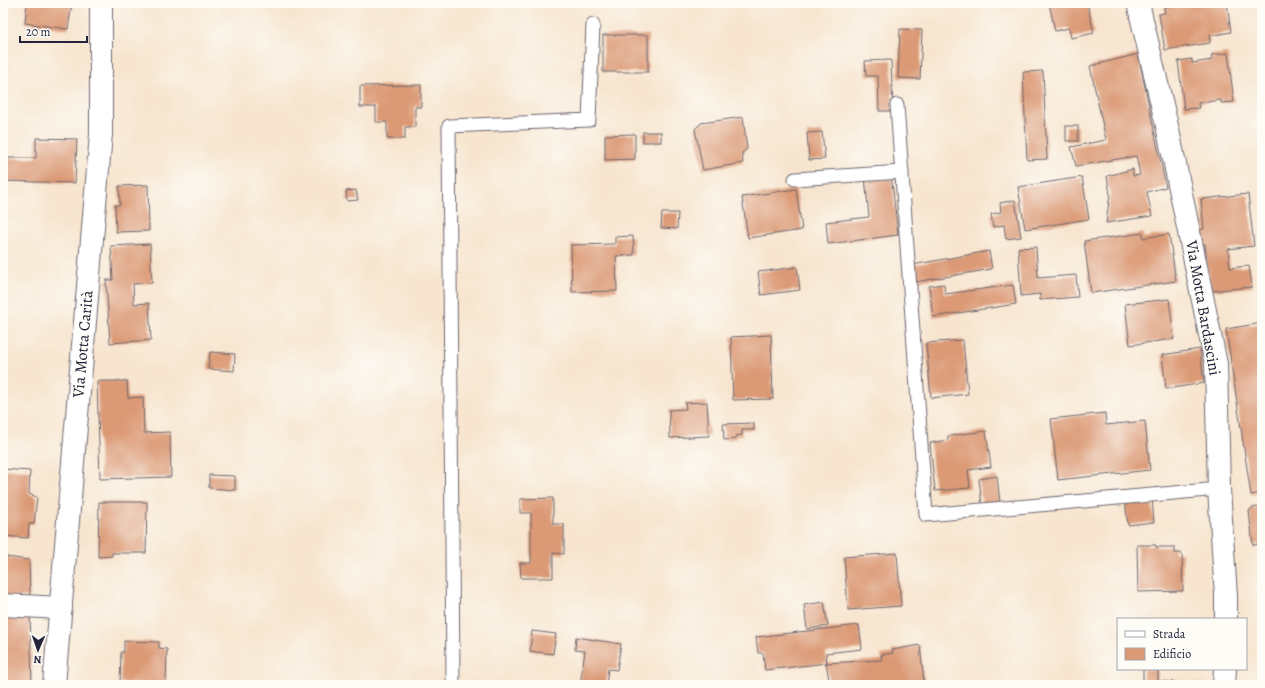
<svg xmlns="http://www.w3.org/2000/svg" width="1265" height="688" viewBox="0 0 1265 688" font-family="Alegreya,serif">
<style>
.building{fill:#db9975}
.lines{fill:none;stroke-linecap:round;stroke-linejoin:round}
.lane-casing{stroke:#6d666f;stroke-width:15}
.street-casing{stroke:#6d666f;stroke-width:24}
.lane{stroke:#fff;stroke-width:13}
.street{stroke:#fff;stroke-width:22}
.labels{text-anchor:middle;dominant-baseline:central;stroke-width:3.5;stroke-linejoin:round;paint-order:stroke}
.street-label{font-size:16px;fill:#22223b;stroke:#fdfcf7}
</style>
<rect width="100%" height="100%" fill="#fdfcf7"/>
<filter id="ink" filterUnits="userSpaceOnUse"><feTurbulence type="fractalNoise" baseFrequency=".025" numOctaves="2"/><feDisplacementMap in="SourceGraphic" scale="8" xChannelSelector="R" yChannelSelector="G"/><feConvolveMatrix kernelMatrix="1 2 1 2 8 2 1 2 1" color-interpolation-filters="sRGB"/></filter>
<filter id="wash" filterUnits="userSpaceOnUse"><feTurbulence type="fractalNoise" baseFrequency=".012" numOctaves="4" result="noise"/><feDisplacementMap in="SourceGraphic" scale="16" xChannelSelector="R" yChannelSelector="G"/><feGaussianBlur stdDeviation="0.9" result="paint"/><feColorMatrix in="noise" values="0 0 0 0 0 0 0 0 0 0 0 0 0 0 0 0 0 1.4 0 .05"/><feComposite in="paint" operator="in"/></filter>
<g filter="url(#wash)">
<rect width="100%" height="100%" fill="#f7e5cf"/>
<g id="blocks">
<g class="building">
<path d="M27,3H72L68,29L25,23Z"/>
<path d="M1049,3H1087L1094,33L1071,38L1069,28L1055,31Z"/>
<path d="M1186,3H1227L1231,32L1209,36L1210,43L1165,50L1159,14L1165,13L1164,7L1187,4Z"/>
<path d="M900,29L922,30L920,79L898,78Z"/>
<rect x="603" y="35" width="45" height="37"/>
<path d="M1228,53L1234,102L1221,103V100L1198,103L1199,108L1184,109L1178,61L1192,59V63L1212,60L1211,55Z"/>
<path d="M1138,54L1166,187L1147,192L1152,216L1106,223L1110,194L1107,176L1133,169V176L1140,175L1136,156L1076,166L1071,147L1106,140L1090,66Z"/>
<path d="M891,60L893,111H879L878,76H866L865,61Z"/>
<path d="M1043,71L1047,159L1027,160L1023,72Z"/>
<path d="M421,85V107H415V127H405V139H387V122H376V107H360V86Z"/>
<path d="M743,117L747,149L742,153L743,163L703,170L695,129L701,123Z"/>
<rect x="1066" y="126" width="12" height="15"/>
<rect x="643" y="132" width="18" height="10"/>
<path d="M822,132L825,159L809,160L807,133Z"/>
<path d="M635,134V159L605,160V135Z"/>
<path d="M36,138L77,139L75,183L3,181V158H36Z"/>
<path d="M891,174L898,235L828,244L826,222L869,217L865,177Z"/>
<path d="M1082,177L1089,219L1025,229L1018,187Z"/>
<path d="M148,185L149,231L116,232L115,205H120L119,186Z"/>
<path d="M796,189L802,230L748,238L742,197Z"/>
<path d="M356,190L358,200L347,201L346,191Z"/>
<path d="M1248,194L1254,246L1228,249L1230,268L1249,266L1252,287L1210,291L1205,244L1197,245L1195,230L1204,229L1201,199Z"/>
<path d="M1015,200L1021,237L1006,239L1004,225L993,227L991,214L1001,212L1000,203Z"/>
<path d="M662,213H678L677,229L661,228Z"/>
<path d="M1143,233V238L1169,234L1176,281L1091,293L1084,241Z"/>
<path d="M633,236L634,255L616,256L617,291L572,292L571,245L615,244V237Z"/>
<path d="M150,244L152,283L133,284L134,304L149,303L151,340L110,343L106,280H113L111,246Z"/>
<path d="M1036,247L1038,278L1076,275L1078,297L1040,300V294L1021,296L1018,248Z"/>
<path d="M989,251L992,269L915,282L912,265Z"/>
<path d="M797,267L800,290L761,295L758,272Z"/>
<path d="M944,284L945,294L1013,285L1016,304L933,317L929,286Z"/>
<path d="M1169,299L1174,339L1130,345L1125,304Z"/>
<path d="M1262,323V493L1251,495L1226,329Z"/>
<path d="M771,335L773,399L733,400L731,337Z"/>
<path d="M963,340L968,394L931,398L926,343Z"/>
<path d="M1200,349L1204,383L1166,389L1162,355Z"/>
<path d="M210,352L235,354L234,371L208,369Z"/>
<path d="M97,381H127L128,398L143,397L144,433L170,432L171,477L100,479Z"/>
<path d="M707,402L709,436L670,438L669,410L686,409L685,403Z"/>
<path d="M1105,413L1106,425L1145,421L1150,470L1058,480L1051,419Z"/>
<path d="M754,423V430H742V435L736,436V439L724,440L723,424Z"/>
<path d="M986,431L991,467L968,470L970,488L935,491L930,443L948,440V436Z"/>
<path d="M3,469L30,471L29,494L37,497L34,524H29L28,538L3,536Z"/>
<path d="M209,475L235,476V490L209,488Z"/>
<path d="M997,476L1000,503L982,505L979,479Z"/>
<path d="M553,498V524H564V554L553,553V578H521L520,563H531V513H520V499Z"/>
<path d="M1152,499L1154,522L1128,525L1125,501Z"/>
<path d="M99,502H147L146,553H112V556L98,557Z"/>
<path d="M1262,506V558H1261L1259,544L1253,545L1249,511L1252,508Z"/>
<path d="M1137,545H1156V547H1175V553H1182L1183,591L1138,592Z"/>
<path d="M3,548H6V557L29,560L30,597H3Z"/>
<path d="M897,553L901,606L848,610L844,557Z"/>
<path d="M824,602L828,626L807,629L804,605Z"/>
<path d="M3,612H30L32,685H3Z"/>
<path d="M859,625L862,649L826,653L827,663L765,670L763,653H758L756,637Z"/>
<path d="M532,631L556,634L553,654L530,651Z"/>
<path d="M576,637L621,644L617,670L608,669L606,685H580L585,651L575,650Z"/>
<path d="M124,641L159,642V648L167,649L166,685L120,683L121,652H124Z"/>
<path d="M920,645L924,682L885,685H830L826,663L882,660L881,655L893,653L892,650Z"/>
<path d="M1143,669H1158V681L1205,684V685H1143Z"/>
<path d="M780,682L781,685H756V683Z"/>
</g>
</g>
</g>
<g filter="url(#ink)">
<use href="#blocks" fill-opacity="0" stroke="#6d666f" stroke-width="1"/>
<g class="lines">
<g class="lane-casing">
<g id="lane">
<path d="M897,105L926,515L1219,489"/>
<path d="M795,179L902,172"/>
<path d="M453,685L449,126L589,120L593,25"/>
</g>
</g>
<g class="street-casing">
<g id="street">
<path d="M1138,3L1168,130L1216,364L1219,489L1226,596V619"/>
<path d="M3,605L61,608"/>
<path d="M54,685L101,134V3"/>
<path d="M1224,685L1225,669"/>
</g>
</g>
<use href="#lane" class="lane"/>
<use href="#street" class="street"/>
</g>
</g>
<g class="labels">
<g class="street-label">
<text transform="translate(1203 308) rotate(80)">Via Motta Bardascini</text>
<text transform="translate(83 344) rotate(-85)">Via Motta Carità</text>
</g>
</g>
<rect width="1265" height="688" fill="none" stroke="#fdfcf7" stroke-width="16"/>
<rect x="1117" y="618" width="130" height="52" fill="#fdfcf7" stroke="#a5a5ac"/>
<rect x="1125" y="631" width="20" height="6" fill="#ffffff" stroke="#a5a5ac"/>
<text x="1153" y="638" font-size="12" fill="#22223b">Strada</text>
<rect x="1125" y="648" width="20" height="12" fill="#db9975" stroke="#a5a5ac"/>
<text x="1153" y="658" font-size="12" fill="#22223b">Edificio</text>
<g transform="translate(38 650) rotate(182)" stroke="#fdfcf7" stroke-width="3" paint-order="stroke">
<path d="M0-3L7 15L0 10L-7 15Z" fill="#22223b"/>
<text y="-6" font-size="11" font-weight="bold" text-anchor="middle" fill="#22223b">N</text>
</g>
<path d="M20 36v6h67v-6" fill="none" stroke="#22223b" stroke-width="2"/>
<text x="26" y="36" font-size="12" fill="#22223b" stroke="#fdfcf7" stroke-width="3" paint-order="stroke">20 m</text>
</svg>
